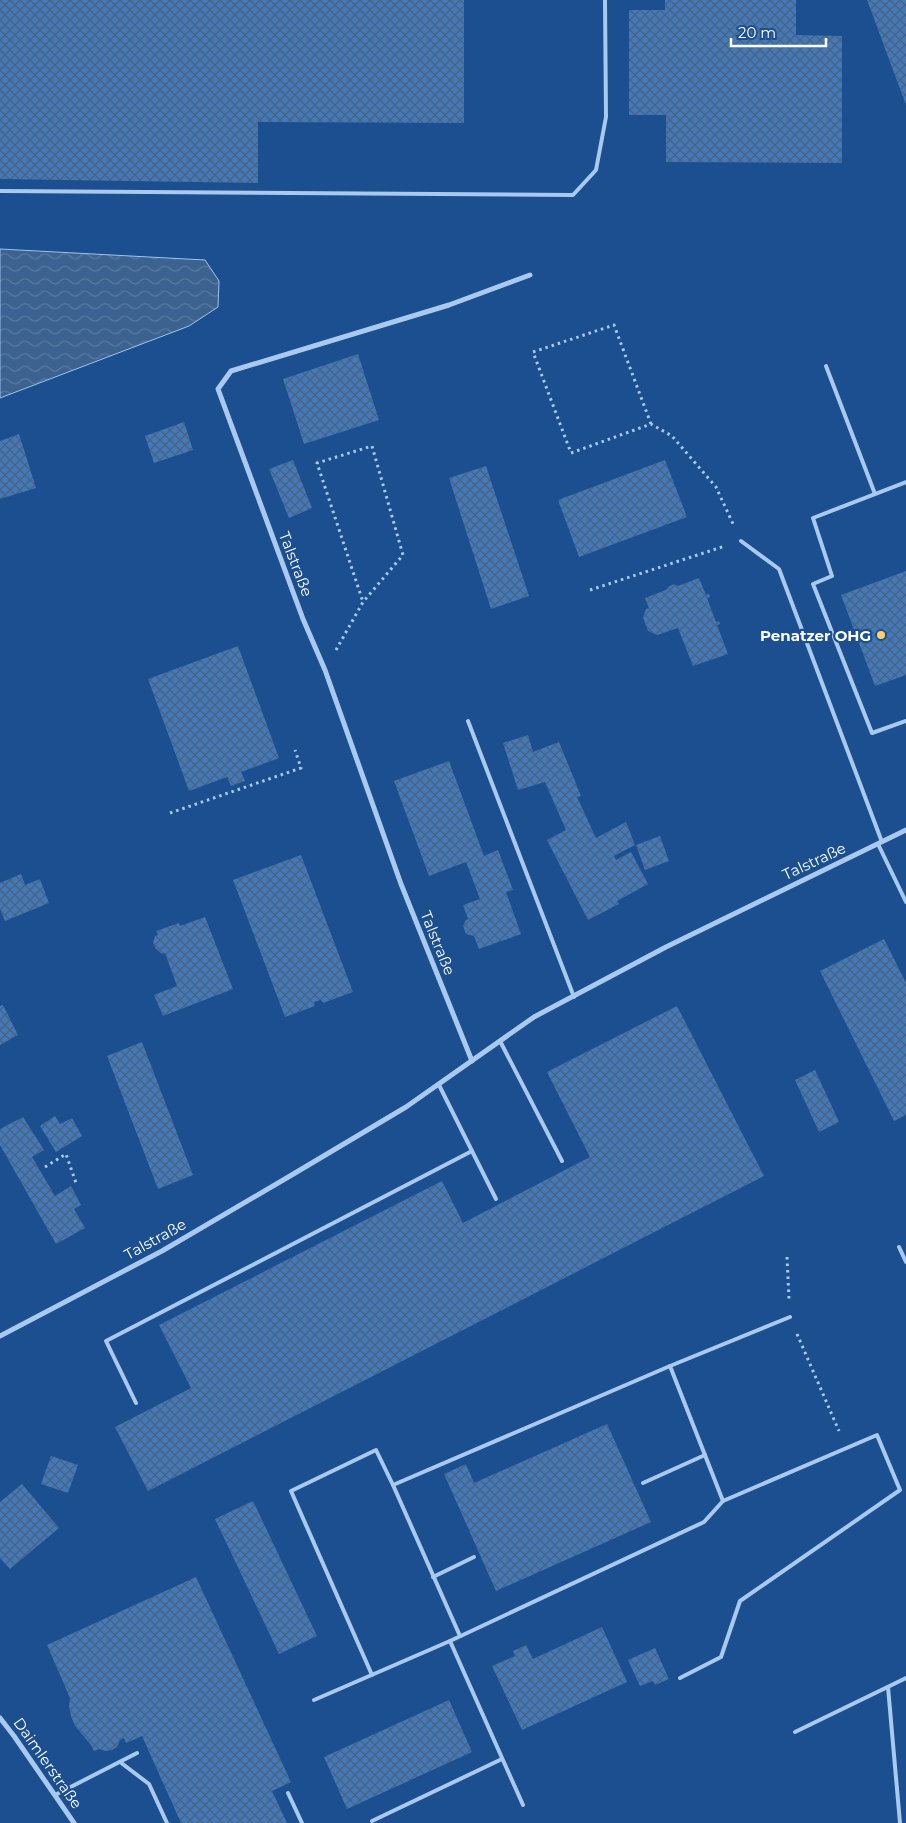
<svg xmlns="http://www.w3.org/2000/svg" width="906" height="1823" viewBox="0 0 906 1823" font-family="Montserrat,sans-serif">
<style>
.water{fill:url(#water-waves);stroke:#9cc4f0}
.building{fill:url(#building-cross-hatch)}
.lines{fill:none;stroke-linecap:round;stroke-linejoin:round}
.path{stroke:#a9c9ee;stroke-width:3;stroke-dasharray:2.5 4;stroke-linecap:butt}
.service{stroke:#a9c9ee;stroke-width:4}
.minor{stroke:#a9c9ee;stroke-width:5}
.poi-dot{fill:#ffd166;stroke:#1b4f8f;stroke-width:2}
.labels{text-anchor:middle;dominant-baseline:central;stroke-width:4.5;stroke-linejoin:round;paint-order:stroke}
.street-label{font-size:15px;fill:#fff;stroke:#1b4f8f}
.poi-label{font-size:15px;font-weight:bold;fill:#fff;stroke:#1b4f8f;text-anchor:end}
</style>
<defs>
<pattern id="water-waves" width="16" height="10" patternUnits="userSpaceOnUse" patternTransform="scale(1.25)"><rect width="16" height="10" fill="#3c6290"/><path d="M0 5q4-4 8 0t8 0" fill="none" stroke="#597aa1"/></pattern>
<pattern id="building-cross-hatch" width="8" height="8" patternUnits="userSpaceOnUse" patternTransform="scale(1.25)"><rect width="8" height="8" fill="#4478b7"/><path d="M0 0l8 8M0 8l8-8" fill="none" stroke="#486282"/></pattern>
</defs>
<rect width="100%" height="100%" fill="#1b4f8f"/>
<path class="water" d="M0,249L205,260L219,281L218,307L189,326L0,398Z"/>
<g class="building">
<path d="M0,0H464V123L258,122V183L0,179Z"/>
<path d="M665,0H796V35L842,36V163L666,162V115H629V10H665Z"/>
<path d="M867,0H906V105Z"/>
<path d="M358,354L379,420L304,444L283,379Z"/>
<path d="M184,422L193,450L154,463L145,436Z"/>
<path d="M19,434L36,488L0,499V441Z"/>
<path d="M293,460L312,508L289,518L269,469Z"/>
<path d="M665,460L687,517L579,557L558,500Z"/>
<path d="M486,466L529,596L491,609L449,478Z"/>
<path d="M906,571V675L875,686L841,595Z"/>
<path d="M699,578L706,595L709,594L710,597L707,598L716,622L719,621L720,624L717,625L728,654L693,666L678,628L657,635L648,631L643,617L646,609L649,608L645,598L666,590L668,587L674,584L678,586Z"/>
<path d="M238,646L279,758L241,772L245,781L231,786L227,777L189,791L148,679Z"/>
<path d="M528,735L533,752L559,742L581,796L577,797L596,838L626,822L635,845L614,856L616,860L631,852L648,884L617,901L619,904L588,920L547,840L566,830L545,782L518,790L503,743Z"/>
<path d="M449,761L484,856L498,850L513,890L506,892L521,934L479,949L474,936L466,934L463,926L466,920L468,919L463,905L480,899L466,862L429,876L394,781Z"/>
<path d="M660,836L669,861L645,870L636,845Z"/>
<path d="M301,855L353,992L323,1003L321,1000L314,1002L315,1006L285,1017L233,880Z"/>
<path d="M21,874L25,885L40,879L49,903L5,921L0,909V883Z"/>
<path d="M205,917L233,989L163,1016L154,995L177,986L165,953L162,954L156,949L153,943L155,936L158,935L156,931L179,923L180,926Z"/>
<path d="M884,939L906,983V1115L894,1121L820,971Z"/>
<path d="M3,1005L18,1035L0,1045V1006Z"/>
<path d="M677,1006L764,1176L148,1491L115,1427L191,1388L159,1325L442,1181L463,1223L590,1157L547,1072Z"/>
<path d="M142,1042L193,1175L158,1189L107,1056Z"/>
<path d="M815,1070L839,1122L819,1132L795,1080Z"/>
<path d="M55,1116L60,1124L72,1118L82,1136L56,1152L40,1126Z"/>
<path d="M23,1117L44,1150L32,1157L55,1196L71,1186L81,1205L74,1209L85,1228L56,1244L0,1145V1129Z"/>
<path d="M607,1424L651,1522L496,1591L444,1474L466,1464L474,1483Z"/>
<path d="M51,1456L78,1465L68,1493L41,1484Z"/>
<path d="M22,1484L59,1528L10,1569L0,1558V1502Z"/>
<path d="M253,1501L317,1636L279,1654L215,1519Z"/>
<path d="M196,1577L291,1782L272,1791L287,1823H181L142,1736L126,1743L124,1738L120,1740L117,1747L112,1750L106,1751L99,1749L94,1751L91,1745L75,1726L71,1716L69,1706L70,1698L47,1645Z"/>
<path d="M602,1627L627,1682L522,1730L492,1666L515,1656L513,1651L526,1645L533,1659Z"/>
<path d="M655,1648L669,1679L655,1685L653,1681L640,1686L628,1660Z"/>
<path d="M449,1700L472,1752L347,1809L324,1757Z"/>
</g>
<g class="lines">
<g class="path">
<path d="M651,424L614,325L533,352L571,453L651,424L672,436L716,487L734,526"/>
<path d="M590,590L725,546"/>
<path d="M336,650L363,602L403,555L372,446L317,463L363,602"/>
<path d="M170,813L301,768L295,750"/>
<path d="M45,1167L66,1154L76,1183"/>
<path d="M787,1257L789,1299"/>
<path d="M797,1334L839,1431"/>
</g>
<g class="service">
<path d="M0,191L573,195L596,170L606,117L605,0"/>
<path d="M826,366L875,494"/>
<path d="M906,482L813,518L832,576L813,584L872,733L906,721"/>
<path d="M741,541L779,569L882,842"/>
<path d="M468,721L574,997"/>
<path d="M878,844L906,902"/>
<path d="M500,1041L562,1161"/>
<path d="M439,1085L496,1199"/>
<path d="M899,1247L906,1262"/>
<path d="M136,1403L106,1341L472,1151"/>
<path d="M643,1483L705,1455"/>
<path d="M723,1501L670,1366L790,1317"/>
<path d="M433,1577L474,1557"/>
<path d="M460,1636L393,1485L670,1366"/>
<path d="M372,1675L291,1491L376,1450L393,1485"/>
<path d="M888,1687L900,1823"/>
<path d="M314,1700L450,1641"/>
<path d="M795,1732L906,1678"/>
<path d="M120,1762L149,1784L167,1823"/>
<path d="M288,1793L302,1823"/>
<path d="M55,1795L137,1753"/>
<path d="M523,1805L450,1641L704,1522L723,1501L877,1435L900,1490L740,1601L721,1657L680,1678"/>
<path d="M372,1821L502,1759"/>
</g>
<g class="minor">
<path d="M472,1061L401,884L325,670L303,619L218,389L231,371L449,305L530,275"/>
<path d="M0,1336L162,1251L290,1176L406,1107L534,1017L666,947L906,830"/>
<path d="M0,1718L14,1736L74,1823"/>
</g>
</g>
<circle class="poi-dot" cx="881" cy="635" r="5"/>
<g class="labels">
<g class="street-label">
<text transform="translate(296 564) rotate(69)">Talstraße</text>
<text transform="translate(814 861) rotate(-25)">Talstraße</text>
<text transform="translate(438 943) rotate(68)">Talstraße</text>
<text transform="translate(155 1239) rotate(-29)">Talstraße</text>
<text transform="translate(48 1763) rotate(55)">Daimlerstraße</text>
</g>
<g class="poi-label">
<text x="871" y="635">Penatzer OHG</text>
</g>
</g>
<path d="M731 38v8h95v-8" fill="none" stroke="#ffffff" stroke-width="2.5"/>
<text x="738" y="38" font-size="15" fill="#ffffff" stroke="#1b4f8f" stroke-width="4" paint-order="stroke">20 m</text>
</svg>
